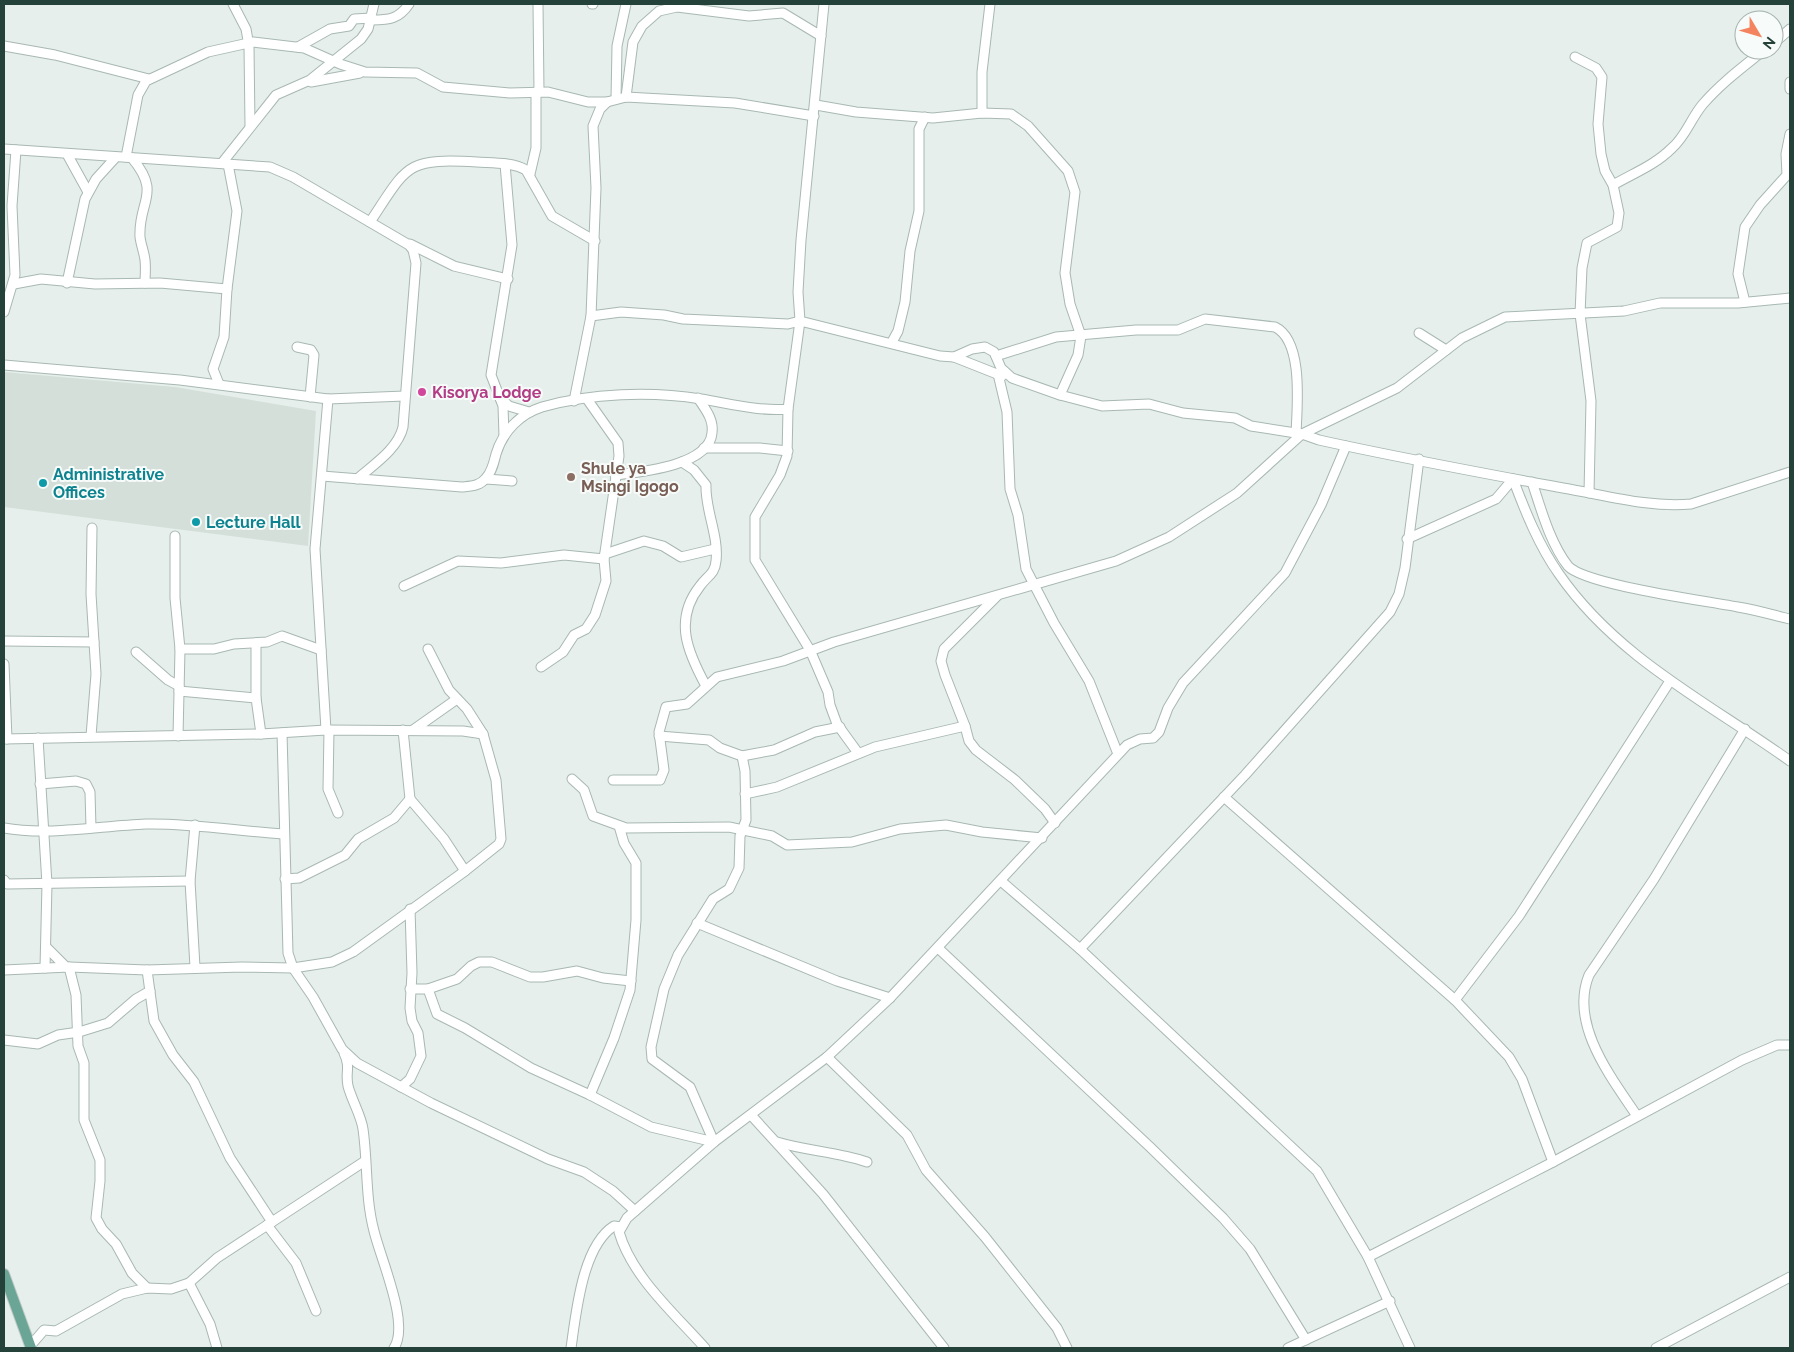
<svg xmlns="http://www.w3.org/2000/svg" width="1794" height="1352" viewBox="0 0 1794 1352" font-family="Raleway,sans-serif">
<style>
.built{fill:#d4dfda}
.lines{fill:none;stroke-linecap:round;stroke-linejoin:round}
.minor-casing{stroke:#a8b8b2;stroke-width:11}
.major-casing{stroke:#c2cac8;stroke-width:12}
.minor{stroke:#fff;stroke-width:9}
.major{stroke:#6aa596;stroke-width:10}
.hotel-dot{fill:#d1479c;stroke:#f7fbf9;stroke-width:2}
.education-dot{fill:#8d6e63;stroke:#f7fbf9;stroke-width:2}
.culture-dot{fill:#0f9aa8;stroke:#f7fbf9;stroke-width:2}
.labels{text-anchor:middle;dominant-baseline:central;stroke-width:4;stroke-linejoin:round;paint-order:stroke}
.hotel-label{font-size:16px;font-weight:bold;fill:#b23c85;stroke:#f7fbf9;text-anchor:start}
.education-label{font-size:16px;font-weight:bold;fill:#785e54;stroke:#f7fbf9;text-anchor:start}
.culture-label{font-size:16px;font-weight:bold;fill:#0d838f;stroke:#f7fbf9;text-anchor:start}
</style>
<rect width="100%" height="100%" fill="#e6efeb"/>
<path class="built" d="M4,372L175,387L316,411L308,546L4,507Z"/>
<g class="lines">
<g class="minor-casing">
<g id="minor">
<path d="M233,4L246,29L249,46L250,126"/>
<path d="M538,4L539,92"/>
<path d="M592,4H593"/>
<path d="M824,4L801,240L798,292L800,321L940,356L954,357L972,349L985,347L994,352L1001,368L1012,378L1060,395L1102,406L1149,404L1183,413L1235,418L1251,426L1302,434L1319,440C1400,458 1482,473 1563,488C1605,495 1649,508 1691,504L1790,472"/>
<path d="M372,20C389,20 399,19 409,4"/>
<path d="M1774,43L1790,29"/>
<path d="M4,46L55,55L149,79"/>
<path d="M298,47L330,29L349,26L354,19L372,18"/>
<path d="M1575,57L1596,68L1602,77L1598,124L1601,154L1605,171L1613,185L1619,213L1617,227L1587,243L1582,268L1580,314L1591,401L1589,493"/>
<path d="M311,82L360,73"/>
<path d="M1790,82V89"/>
<path d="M626,97L633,42L642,26L659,11L677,7L749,16L783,13L821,36"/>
<path d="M616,99L617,46L626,4"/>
<path d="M816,105L856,112L933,118L982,113L1011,114L1028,126L1068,171L1075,192L1065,273L1070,304L1081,336L1078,355L1060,395"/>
<path d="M982,113V72L990,4"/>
<path d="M4,149L270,167L293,177L409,245L413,250L416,263L403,427C398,449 373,465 357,479"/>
<path d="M67,154L88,192"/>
<path d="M126,157L138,95L146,81L208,52L253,42L304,48L340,64L365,72L417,73L443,87L510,93L548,92L588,102H607"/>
<path d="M132,158C162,194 138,201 140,237C141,245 144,252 145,260C146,268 145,276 145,283"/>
<path d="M222,163L276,95L310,80L361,39L368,29L374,4"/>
<path d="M530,174L536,148V92"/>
<path d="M1613,185C1634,173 1655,165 1672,148C1686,136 1691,118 1703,104C1721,83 1743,67 1764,50"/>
<path d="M370,222C408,165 405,158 477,162C493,163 512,162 526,170L552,216L595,241"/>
<path d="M410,244L454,266L508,279"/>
<path d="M67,283L85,199L96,179L116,157"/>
<path d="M14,284L41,279L95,284L160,283L227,289"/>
<path d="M1745,302L1738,274L1745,227L1760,205L1787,175L1786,154L1790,134"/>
<path d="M4,312L15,275L12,206L16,150"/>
<path d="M1419,333L1446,350"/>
<path d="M892,342L898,331L905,302L910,251L919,211V129L925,117"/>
<path d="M297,347L311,350L314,355L310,397"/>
<path d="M996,356L1056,337L1136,330H1178L1205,319L1275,327C1304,341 1297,407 1296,434"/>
<path d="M954,357L1002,376"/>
<path d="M4,365L180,380L328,399L405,396"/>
<path d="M998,374L1007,412L1010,489L1018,515L1026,569L1054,623L1089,681L1118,754"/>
<path d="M219,384L213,369L224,337L227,289L237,211L228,164"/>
<path d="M500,398L509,406L529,412"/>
<path d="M574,401L591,316L596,188L593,126L600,109L607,102L626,97L735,103L814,116"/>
<path d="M788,409L787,456L780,475L755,517V560L810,650L828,692L830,705L837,724L858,753"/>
<path d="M504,436L503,406L491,375L512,245L505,164"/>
<path d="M704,448H760L788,451"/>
<path d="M682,462L694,470L706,485C705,510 719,536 716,561C715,574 707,576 700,586C673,620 688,653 706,686"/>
<path d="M615,475C640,472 709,466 712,433C714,419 705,409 698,398"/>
<path d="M322,476L462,487C471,486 480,486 486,478C492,472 494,462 496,454C503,431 520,414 542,407C591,393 651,391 701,399C727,403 762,412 788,409L800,321L788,324L683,319L664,315L621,312L591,316"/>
<path d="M486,479L512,481"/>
<path d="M1513,479C1525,511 1539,546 1559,574C1617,658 1709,703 1790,761"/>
<path d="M1532,482C1541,509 1550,543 1568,566C1585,585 1708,601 1738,607C1756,610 1773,615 1790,619"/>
<path d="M175,536V598L180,649L178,736"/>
<path d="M1407,539L1496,499L1513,479"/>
<path d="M605,554L644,541L663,546L681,557L715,549"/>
<path d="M404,586L458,561L501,563L564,555L604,559"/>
<path d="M997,596L944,649L941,661L945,675L965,726L969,741L976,750L1015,780L1045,809L1055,823"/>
<path d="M4,641L94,642"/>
<path d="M180,649H214L234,644L267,642L282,636L321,650"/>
<path d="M136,652L168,680L179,686"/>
<path d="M4,664L7,739"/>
<path d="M541,667L563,652L574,635L586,629L595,615L606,581L604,559L619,456L618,443L587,399"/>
<path d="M179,691L256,698L261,734"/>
<path d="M256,698V643"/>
<path d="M326,730L315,549L328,399"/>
<path d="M329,730L328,789L338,813"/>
<path d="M403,730L410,799"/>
<path d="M413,730L457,699"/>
<path d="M282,733L288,953L293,968L313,997L342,1049L357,1063L431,1103L548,1159L584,1172L613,1191L635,1211"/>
<path d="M91,736L96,674L91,594L92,528"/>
<path d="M659,736L709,740L720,748L742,756L774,750L815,732L840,727"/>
<path d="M38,738L47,884L45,968"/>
<path d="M4,739L261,734L326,730L463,731L483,734"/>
<path d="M572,779L584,790L593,816L626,828L729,827L772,836L787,845L852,842L900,829L946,825L982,832L1042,838"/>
<path d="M613,780H660L664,770L659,732L666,707L687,704L717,677L783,661L834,642L1116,561L1169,537L1237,493L1302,434L1397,388L1462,338L1505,317L1624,311L1660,303H1738L1790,298"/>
<path d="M40,784L76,781L86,784L90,792L91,828"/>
<path d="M745,794L777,787L875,747L965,726"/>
<path d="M1224,797L1455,1000L1509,1057L1522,1079L1553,1162"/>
<path d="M4,828C49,836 99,826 146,824C192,823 237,831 283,834"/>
<path d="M285,879L299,878L345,855L358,839L394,818L410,799L444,839L465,871"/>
<path d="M4,880L7,884L190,881"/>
<path d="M1001,881L1080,949L1317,1171L1368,1257L1410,1348"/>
<path d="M697,923L837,981L890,998"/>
<path d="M46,947L66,967"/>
<path d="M938,948L1150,1147L1223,1218L1250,1249L1306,1340"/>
<path d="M1080,949L1245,775L1390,612L1399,594L1405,568L1419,459"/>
<path d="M69,967L76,995L78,1046L84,1063V1120L100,1160V1181L96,1218L102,1229L116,1244L132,1273L147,1288"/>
<path d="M195,967L190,881L195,825"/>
<path d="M4,970L69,967L147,970L242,967L293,968L332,962L353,952L465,871L499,844L501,839L496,780L483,734L467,709L449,690L428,649"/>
<path d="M147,970L154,1021L173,1055L194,1082L230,1158L272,1222"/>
<path d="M410,989H428L457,979L471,966L479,962H492L530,977H543L577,971L603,978L631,981"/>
<path d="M428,989L437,1014L465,1028L531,1068L590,1095L651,1127L714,1142"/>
<path d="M1455,1000L1519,916L1670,681"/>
<path d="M4,1040L38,1044L58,1035L79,1032L108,1023L136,999L150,991"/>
<path d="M344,1053C351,1068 345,1072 348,1086C352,1101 361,1115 363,1129C368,1164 365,1197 374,1231C381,1260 410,1324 394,1348"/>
<path d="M827,1057L907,1135L926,1170L985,1237L1057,1328L1067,1348"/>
<path d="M401,1087L410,1079L421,1056L418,1033L412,1021L410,1008L412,973L410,909"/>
<path d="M590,1095L614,1038L630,990L636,920V863L624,843L619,826"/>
<path d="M751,1115L823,1194L944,1348"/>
<path d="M1637,1116C1611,1077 1569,1024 1589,975L1654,879L1745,729"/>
<path d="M714,1142L690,1087L652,1059L651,1047L664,989L678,955L713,899L729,889L739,868L740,836L746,820L745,771L742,756"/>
<path d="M777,1142C807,1151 838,1152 867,1162"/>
<path d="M267,1225L296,1263L316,1311"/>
<path d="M1368,1257L1553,1162L1742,1060L1777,1045H1790"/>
<path d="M189,1283L210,1324L217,1348"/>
<path d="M31,1345L44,1330L56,1331L122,1294L147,1288L171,1289L189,1283L217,1258L365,1161"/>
<path d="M571,1348C576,1314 582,1246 614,1226L621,1227"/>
<path d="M705,1348C675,1314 632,1277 619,1232L627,1218L714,1142L827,1057L890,998L1127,745L1140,739L1153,738L1159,732L1168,708L1183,683L1285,573L1321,505L1346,446"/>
<path d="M1288,1348L1390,1301"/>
<path d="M1656,1348L1790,1277"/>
</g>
</g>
<g class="major-casing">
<path id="major" d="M4,1274L31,1348"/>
</g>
<use href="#minor" class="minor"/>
<use href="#major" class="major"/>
</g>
<circle class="hotel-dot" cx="422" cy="392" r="5"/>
<circle class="education-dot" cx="571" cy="477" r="5"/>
<g class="culture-dot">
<circle cx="43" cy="483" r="5"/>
<circle cx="196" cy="522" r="5"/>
</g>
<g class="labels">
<g class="hotel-label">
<text x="432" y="392">Kisorya Lodge</text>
</g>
<g class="education-label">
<text x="581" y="468">Shule ya<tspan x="581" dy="18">Msingi Igogo</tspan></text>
</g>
<g class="culture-label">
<text x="53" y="474">Administrative<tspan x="53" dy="18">Offices</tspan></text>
<text x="206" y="522">Lecture Hall</text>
</g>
</g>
<rect width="1794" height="1352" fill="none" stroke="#24423a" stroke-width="10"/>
<g transform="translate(1759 35) rotate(128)"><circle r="24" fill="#f7fbf9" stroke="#a3b1ad"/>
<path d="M0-4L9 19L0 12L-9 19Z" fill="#f4845f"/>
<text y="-8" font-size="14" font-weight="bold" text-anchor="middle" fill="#24423a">N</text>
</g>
</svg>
